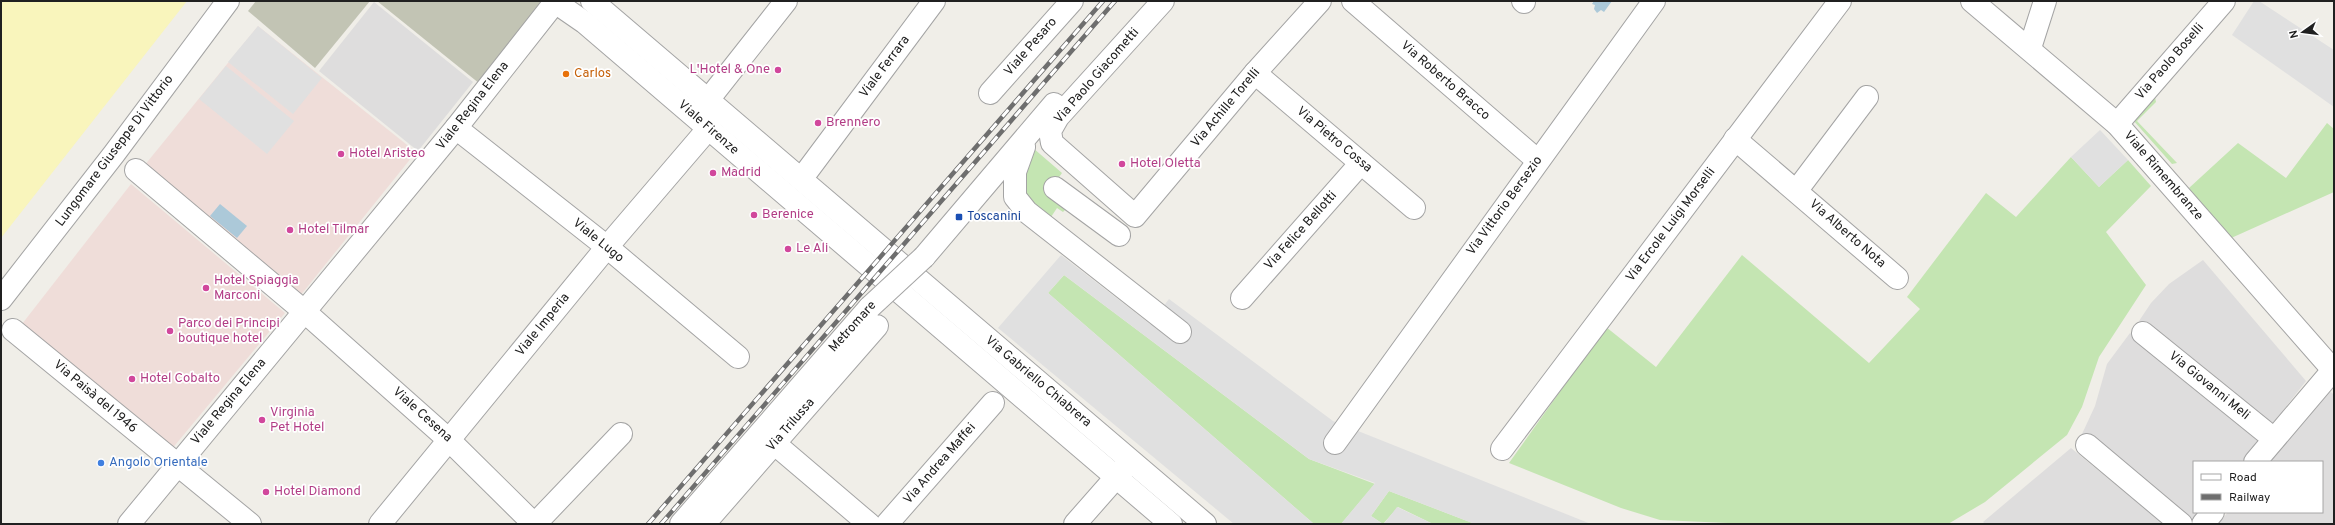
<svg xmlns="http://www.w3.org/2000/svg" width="2335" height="525" viewBox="0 0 2335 525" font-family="Overpass,sans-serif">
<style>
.residential{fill:#dedddd}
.commercial{fill:#efddd9}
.construction{fill:#c2c4b4}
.grass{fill:#c4e5b2}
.sand{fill:#f9f5bc}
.parking{fill:#e0e0e0}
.water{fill:#acc9d9}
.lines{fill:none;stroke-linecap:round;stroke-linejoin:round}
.minor-casing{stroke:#a4a4a4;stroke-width:24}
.minor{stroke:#fff;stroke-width:22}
.rail-casing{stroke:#6e6e6e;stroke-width:4.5}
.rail{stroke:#fff;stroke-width:3;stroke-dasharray:9;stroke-linecap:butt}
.minor-bridge-casing{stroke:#a4a4a4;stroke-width:24;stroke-linecap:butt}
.minor-bridge{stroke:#fff;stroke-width:22}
.hotel-dot{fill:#d1479c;stroke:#fff;stroke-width:1.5}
.food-dot{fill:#e8710a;stroke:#fff;stroke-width:1.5}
.transit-dot{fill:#1a4fb4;stroke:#fff;stroke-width:1.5}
.shop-dot{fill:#3f7fe0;stroke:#fff;stroke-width:1.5}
.labels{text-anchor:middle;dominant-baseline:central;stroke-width:3.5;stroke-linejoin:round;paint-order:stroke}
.street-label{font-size:13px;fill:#202020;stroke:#fff}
.hotel-label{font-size:13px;fill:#b23c85;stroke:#fff;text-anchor:start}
.food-label{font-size:13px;fill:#c56008;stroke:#fff;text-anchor:start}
.transit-label{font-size:13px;fill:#164399;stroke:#fff;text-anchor:start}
.shop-label{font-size:13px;fill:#366cbe;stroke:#fff;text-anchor:start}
</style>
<rect width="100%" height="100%" fill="#f0eee8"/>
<g class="residential">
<path d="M374,2L473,82L418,151L319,71Z"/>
<path d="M2203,260L2306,381L2271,426L2139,321L2151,303L2169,284Z"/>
<path d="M2130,333L2261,439L2242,462H2194V512H2202L2193,524L2082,434L2095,406L2107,364Z"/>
<path d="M2330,391L2334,395V524H2218L2228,512H2322V462H2270Z"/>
<path d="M2071,448L2164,524H1985L1983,522Z"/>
</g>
<g class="commercial">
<path d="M258,26L416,152L300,296L144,166Z"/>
<path d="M131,184L285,313L171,450L22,324Z"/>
</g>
<g class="construction">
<path d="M256,1H370L315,68L248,11Z"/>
<path d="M377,1H546L480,84Z"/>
</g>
<g class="grass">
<path d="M2155,97L2156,102L2137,121L2177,163L2172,164L2133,120Z"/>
<path d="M2327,123L2334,129V192L2229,239L2189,188L2238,143L2286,178Z"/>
<path d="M1033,148L1062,173L1049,191L1069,203L1063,208L1055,201L1065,210L1063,212L1057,208L1049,220L1022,191Z"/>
<path d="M2071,157L2099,187L2128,160L2151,186L2106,232L2146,285L2099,357L2082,407L2067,435L1985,502L1948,524H1750L1660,520L1621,508L1509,463L1606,327L1656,367L1742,255L1869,363L1920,309L1907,297L1986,193L2016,217Z"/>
<path d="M1064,275L1309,459L1375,484L1341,524H1314L1048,293Z"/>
<path d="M1389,491L1475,524H1433L1398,507L1383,524L1371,516Z"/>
</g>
<path class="sand" d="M1,1H187L1,238Z"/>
<g class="parking">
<path d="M2254,1H2259L2334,50V107L2232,35Z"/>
<path d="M258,26L322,78L293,114L228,62Z"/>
<path d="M226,66L294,121L267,154L199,99Z"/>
<path d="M2100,130L2128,160L2099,187L2071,157Z"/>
<path d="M1061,255L1150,324L1169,299L1333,421L1591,524H1475L1389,491L1371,516L1383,524H1341L1375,483L1309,459L1064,275L1048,293L1314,524H1234L998,328Z"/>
<path d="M1397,507L1433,524H1384Z"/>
</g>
<g class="water">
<path d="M1594,1H1612L1604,12L1601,10L1597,13L1594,9L1595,5L1592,4Z"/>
<path d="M220,204L247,226L237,238L210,216Z"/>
</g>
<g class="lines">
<g class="minor-casing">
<g id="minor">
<path d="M592,1L1205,524"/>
<path d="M1163,1L1058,117L1050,131L1052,143L1135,216L1255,73L1320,1"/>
<path d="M1353,1L1537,160"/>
<path d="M1523,1L1524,2"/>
<path d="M1972,1L2117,124L2334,371"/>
<path d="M555,2L584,22L1171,524"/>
<path d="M2030,48L2045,1"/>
<path d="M1255,73L1414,208"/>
<path d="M990,93L1072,1"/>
<path d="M2117,124L2224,1"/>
<path d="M456,128L607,247L738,357"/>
<path d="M1735,139L1897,278"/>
<path d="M1024,147L1015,172V197L1027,212L1180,332"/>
<path d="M136,170L305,312L449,440L534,524"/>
<path d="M808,170L934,1"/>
<path d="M1055,188L1119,235"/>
<path d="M1797,190L1867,97"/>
<path d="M924,257L1054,104"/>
<path d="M1242,298L1361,163"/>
<path d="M1,299L114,154L228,1"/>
<path d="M13,330L250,524"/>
<path d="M2143,333L2274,439"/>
<path d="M1335,443L1654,1"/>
<path d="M775,444L869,524"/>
<path d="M2087,445L2181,524"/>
<path d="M1502,449L1840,1"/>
<path d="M2255,462L2333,370"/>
<path d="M129,524L456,128L556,1"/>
<path d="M380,524L607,247L708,129V100L786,1"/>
<path d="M535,524L621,434"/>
<path d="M681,524L870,307"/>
<path d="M704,524L877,326"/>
<path d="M887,524L993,403"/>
<path d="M1075,524L1126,466"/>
<path d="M2203,524L2213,512"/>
</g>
</g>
<use href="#minor" class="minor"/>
<g class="rail-casing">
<g id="rail">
<path d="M648,524L1103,1"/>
<path d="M661,524L1115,1"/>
</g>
</g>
<use href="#rail" class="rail"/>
<g class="minor-bridge-casing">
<path id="minor-bridge" d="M870,307L924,257"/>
</g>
<use href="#minor-bridge" class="minor-bridge"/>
</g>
<g class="hotel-dot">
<circle cx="778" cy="70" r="4"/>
<circle cx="818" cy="123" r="4"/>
<circle cx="341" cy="154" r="4"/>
<circle cx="1122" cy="164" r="4"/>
<circle cx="713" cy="173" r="4"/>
<circle cx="754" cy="215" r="4"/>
<circle cx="290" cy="230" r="4"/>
<circle cx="788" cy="249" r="4"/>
<circle cx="206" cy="288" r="4"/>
<circle cx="170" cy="331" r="4"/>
<circle cx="132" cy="379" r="4"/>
<circle cx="262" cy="420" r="4"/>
<circle cx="266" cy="492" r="4"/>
</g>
<circle class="food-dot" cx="566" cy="74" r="4"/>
<rect class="transit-dot" x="955" y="213" width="8" height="8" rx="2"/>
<circle class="shop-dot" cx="101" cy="463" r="4"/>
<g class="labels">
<g class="street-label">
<text transform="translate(1031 47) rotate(-49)">Viale Pesaro</text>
<text transform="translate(2170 62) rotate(-49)">Via Paolo Boselli</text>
<text transform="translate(885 67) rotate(-53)">Viale Ferrara</text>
<text transform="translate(1097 76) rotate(-49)">Via Paolo Giacometti</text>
<text transform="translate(1445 81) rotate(41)">Via Roberto Bracco</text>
<text transform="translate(473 106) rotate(-52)">Viale Regina Elena</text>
<text transform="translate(1226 108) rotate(-50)">Via Achille Torelli</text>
<text transform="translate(708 128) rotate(41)">Viale Firenze</text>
<text transform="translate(1334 140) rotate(40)">Via Pietro Cossa</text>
<text transform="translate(115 151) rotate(-53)">Lungomare Giuseppe Di Vittorio</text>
<text transform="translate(2163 176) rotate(49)">Viale Rimembranze</text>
<text transform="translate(1505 206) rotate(-54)">Via Vittorio Bersezio</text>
<text transform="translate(1671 225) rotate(-53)">Via Ercole Luigi Morselli</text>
<text transform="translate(1301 231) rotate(-48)">Via Felice Bellotti</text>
<text transform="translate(1847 234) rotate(41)">Via Alberto Nota</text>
<text transform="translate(598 241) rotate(39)">Viale Lugo</text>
<text transform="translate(543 325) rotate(-51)">Viale Imperia</text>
<text transform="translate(853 327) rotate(-48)">Metromare</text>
<text transform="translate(1038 382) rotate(40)">Via Gabriello Chiabrera</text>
<text transform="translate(2209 386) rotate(39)">Via Giovanni Meli</text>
<text transform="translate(95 397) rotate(40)">Via Paisà del 1946</text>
<text transform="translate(229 402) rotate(-50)">Viale Regina Elena</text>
<text transform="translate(422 415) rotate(42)">Viale Cesena</text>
<text transform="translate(791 425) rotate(-49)">Via Trilussa</text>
<text transform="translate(940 464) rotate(-49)">Via Andrea Maffei</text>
</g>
<g class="hotel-label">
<text x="770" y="70" text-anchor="end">L'Hotel &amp; One</text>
<text x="826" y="123">Brennero</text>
<text x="349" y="154">Hotel Aristeo</text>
<text x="1130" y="164">Hotel Oletta</text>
<text x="721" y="173">Madrid</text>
<text x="762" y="215">Berenice</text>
<text x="298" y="230">Hotel Tilmar</text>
<text x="796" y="249">Le Ali</text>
<text x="214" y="281">Hotel Spiaggia<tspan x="214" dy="15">Marconi</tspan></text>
<text x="178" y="324">Parco dei Principi<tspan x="178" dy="15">boutique hotel</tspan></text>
<text x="140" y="379">Hotel Cobalto</text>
<text x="270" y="413">Virginia<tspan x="270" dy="15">Pet Hotel</tspan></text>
<text x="274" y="492">Hotel Diamond</text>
</g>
<g class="food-label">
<text x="574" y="74">Carlos</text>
</g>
<g class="transit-label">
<text x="967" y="217">Toscanini</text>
</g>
<g class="shop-label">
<text x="109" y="463">Angolo Orientale</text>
</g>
</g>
<rect width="2335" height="525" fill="none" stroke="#202020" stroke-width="4"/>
<rect x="2193" y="461" width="130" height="52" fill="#ffffff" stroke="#a6a6a6"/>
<rect x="2201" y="474" width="20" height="6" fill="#ffffff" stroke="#a6a6a6"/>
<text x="2229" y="481" font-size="12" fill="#202020">Road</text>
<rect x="2201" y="494" width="20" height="6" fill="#6e6e6e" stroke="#a6a6a6"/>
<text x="2229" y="501" font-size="12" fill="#202020">Railway</text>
<g transform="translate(2303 32) rotate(256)" stroke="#ffffff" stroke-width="3" paint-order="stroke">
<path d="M0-3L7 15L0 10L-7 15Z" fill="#202020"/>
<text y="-6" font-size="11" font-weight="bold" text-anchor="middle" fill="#202020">N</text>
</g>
</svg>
